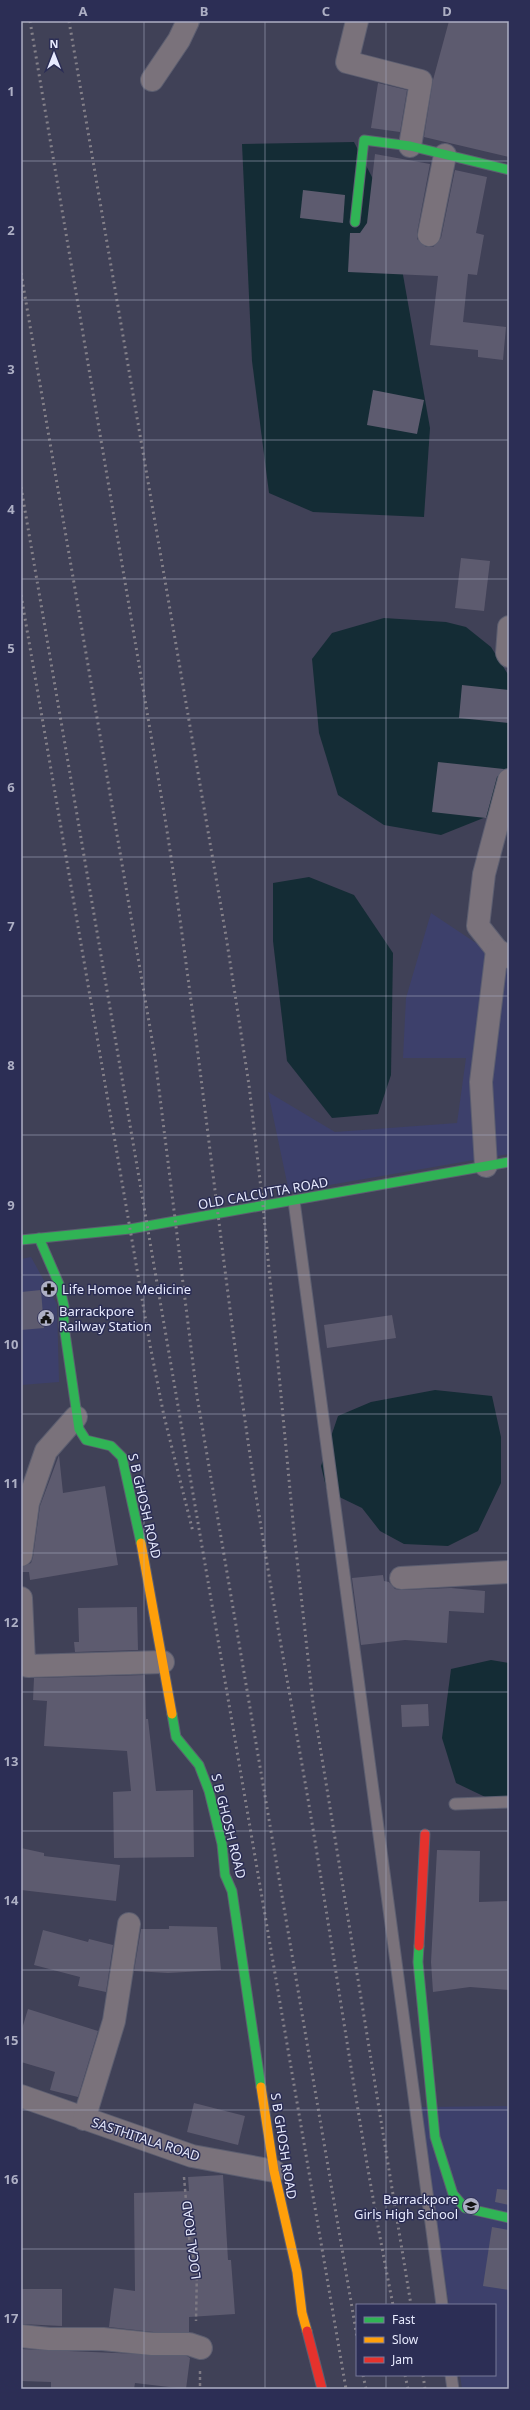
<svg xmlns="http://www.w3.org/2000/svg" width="530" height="2410" viewBox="0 0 530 2410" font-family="'Noto Sans',sans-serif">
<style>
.built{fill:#3d406b}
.water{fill:#142c35}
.building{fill:#5d5b6f}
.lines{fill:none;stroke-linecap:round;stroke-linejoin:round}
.lane-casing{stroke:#5c5e70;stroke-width:13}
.street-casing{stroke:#5c5e70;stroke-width:24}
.fast-casing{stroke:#5c5e70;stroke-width:11}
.slow-casing{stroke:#5c5e70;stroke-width:11}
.jam-casing{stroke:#5c5e70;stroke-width:11}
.path{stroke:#7d7983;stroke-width:2.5;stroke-dasharray:3 3;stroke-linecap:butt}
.lane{stroke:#7a727b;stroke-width:11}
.street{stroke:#7a727b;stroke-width:22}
.fast{stroke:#30b455;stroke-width:9}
.slow{stroke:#ff9f0a;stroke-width:9}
.jam{stroke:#e5322d;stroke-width:9}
.rail{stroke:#848089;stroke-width:3;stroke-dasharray:2 4;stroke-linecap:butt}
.grid{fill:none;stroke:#adafc4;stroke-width:1;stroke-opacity:0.55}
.labels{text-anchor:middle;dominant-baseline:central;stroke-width:3;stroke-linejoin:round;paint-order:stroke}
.street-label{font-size:13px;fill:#e7eafe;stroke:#2c2e55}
.poi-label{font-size:13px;fill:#e7eafe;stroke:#2c2e55;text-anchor:start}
.neatline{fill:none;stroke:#adafc4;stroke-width:1.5}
.grid-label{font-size:13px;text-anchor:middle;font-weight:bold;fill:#adafc4}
</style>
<rect width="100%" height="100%" fill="#404157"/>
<g class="built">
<path d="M431,913L509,965V1154L289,1192L268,1092L335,1132L457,1123L466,1058H403L406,998Z"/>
<path d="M31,1257L57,1304L59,1382L21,1385V1259Z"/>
<path d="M509,2106V2389H462L460,2375H495V2305H449L418,2107Z"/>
</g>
<g class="water">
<path d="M354,142L393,218L430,428L424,517L313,512L269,493L252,361L242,144Z"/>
<path d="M384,618L446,622L466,627L491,647L509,676V785L496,813L441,835L384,825L338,795L319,733L312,659L332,633Z"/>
<path d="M309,877L354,895L393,953L391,1075L378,1114L332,1118L287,1061L273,941V883Z"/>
<path d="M435,1390L492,1396L501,1437V1483L478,1531L448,1546L404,1544L380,1531L362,1508L327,1491L321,1466L338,1416L371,1402Z"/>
<path d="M491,1660L509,1663V1803L502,1805L456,1783L442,1738L451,1669Z"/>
</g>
<g class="building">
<path d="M449,21H509V157L424,137L433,80Z"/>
<path d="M378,83L407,90L400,132L371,128Z"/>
<path d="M375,154L430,164L417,233V239L426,247H433L441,238L455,170L487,177L476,233L484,235L477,275L468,274L463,322L506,327L503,360L478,357V350L430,345L438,276L348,272L350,233H360L367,223Z"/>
<path d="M303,190L345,195L343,223L300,218Z"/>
<path d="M373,390L424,400L417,434L367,425Z"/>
<path d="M461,558L490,561L484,611L455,608Z"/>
<path d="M462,685L509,690V723L459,718Z"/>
<path d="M438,762L504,769L497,777L486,818L432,812Z"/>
<path d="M41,1290L44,1328L21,1330V1292Z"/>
<path d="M392,1315L396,1338L327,1348L324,1325Z"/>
<path d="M59,1455L63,1493L105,1486L118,1565L30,1580L29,1572H21V1567L31,1563L33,1557L40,1506Z"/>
<path d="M383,1575L384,1581L389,1582L395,1589L401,1590L451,1588L485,1591L484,1613L449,1611L447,1643L405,1640L361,1645L352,1578Z"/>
<path d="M137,1607L138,1650L75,1652L74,1642H79L78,1608Z"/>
<path d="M145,1675L146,1719H148L156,1791L193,1790L194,1857L114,1858L113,1792L131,1791L127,1751L44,1746L47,1701L33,1700L34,1678Z"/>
<path d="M428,1704L429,1726L402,1727L401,1705Z"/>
<path d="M21,1848L44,1853V1856L120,1865L116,1901L21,1890Z"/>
<path d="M437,1850L480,1851L479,1902L509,1901V1990L470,1987L433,1992L431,1962Z"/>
<path d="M169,1926L217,1927L221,1970L168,1973L134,1971L141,1929H169Z"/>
<path d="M43,1930L88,1942L89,1939L113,1945L106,1992L78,1986L80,1977L34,1965Z"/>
<path d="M28,2009L98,2031L78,2097L50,2090L55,2072L21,2062V2032Z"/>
<path d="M194,2103L245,2116L238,2145L187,2132Z"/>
<path d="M223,2175L228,2260H231L235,2314L189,2317V2332H153L109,2327L114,2288L135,2291L134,2193L189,2191L188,2177Z"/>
<path d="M497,2189L509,2190V2205L495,2202Z"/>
<path d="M492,2227L509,2230V2290L483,2286Z"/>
<path d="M21,2289H62V2326L21,2324Z"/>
<path d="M21,2349L187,2356L190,2358L186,2389L135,2383L134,2389H51V2382L21,2381Z"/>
</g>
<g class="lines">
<g class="lane-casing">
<g id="lane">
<path d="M294,1201L442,2305"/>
<path d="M455,1804L509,1802"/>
<path d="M451,2375L453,2389"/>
</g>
</g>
<g class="street-casing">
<g id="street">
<path d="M357,21L347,62L421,81L410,146"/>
<path d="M152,80L179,40L188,21"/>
<path d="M429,235L445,155"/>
<path d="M509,627L507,653L509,656"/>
<path d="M509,780L484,874L478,926L497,950L509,957"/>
<path d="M486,1166L481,1082L497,950"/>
<path d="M21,1555L28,1503L46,1451L76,1417"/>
<path d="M401,1578L509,1572"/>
<path d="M21,1598L24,1662L28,1666L163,1662"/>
<path d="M21,2096L192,2156L274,2171"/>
<path d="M84,2119L114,2021L129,1924"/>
<path d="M21,2336L49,2339H103L152,2344H189L201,2348"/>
</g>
</g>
<g class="fast-casing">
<g id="fast">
<path d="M355,222L364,140L410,146L509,170"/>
<path d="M39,1238L59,1284L64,1306V1326L79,1429L86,1440L111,1446L122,1457L141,1543"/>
<path d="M21,1240L130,1229L509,1162"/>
<path d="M172,1714L176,1737L199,1765L209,1791L222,1844L225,1875L232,1891L261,2087"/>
<path d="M419,1946L418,1962L435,2137L453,2194L465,2208L509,2218"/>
</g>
</g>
<g class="slow-casing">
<g id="slow">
<path d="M141,1543L172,1714"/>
<path d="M261,2087L274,2171L297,2272L302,2313L307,2331"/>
</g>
</g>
<g class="jam-casing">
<g id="jam">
<path d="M419,1946L425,1834"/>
<path d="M307,2331L322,2389"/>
</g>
</g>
<g class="path">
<path d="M184,2177L190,2248L197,2268L196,2321"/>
<path d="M200,2371V2389"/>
</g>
<use href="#lane" class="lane"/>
<use href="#street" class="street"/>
<use href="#fast" class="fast"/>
<use href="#slow" class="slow"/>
<use href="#jam" class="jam"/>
<g class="rail">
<path d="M30,21L165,818C198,1029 219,1243 250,1455C267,1572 289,1688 309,1805C337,1972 360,2139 393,2305"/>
<path d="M69,21L226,936L249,1085L263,1206L294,1532L313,1703L411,2305"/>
<path d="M21,273L155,1057L197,1396L357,2337"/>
<path d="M21,487L346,2389"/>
<path d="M21,595L150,1345L164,1416L193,1532"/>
<path d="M363,2375L366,2389"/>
<path d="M405,2375L408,2389"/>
<path d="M423,2375L425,2389"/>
</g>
</g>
<path class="grid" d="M144,21V2389M265,21V2389M386,21V2305M21,161H509M21,300H509M21,440H509M21,579H509M21,718H509M21,857H509M21,996H509M21,1135H509M21,1275H509M21,1414H509M21,1553H509M21,1692H509M21,1831H509M21,1970H509M21,2110H509M21,2249H509M386,2375V2389"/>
<defs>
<g id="pharmacy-disc" transform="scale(0.9)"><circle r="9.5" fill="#adafc4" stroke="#2c2e55"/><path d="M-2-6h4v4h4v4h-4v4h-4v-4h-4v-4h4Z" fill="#111"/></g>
<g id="civic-disc" transform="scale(0.9)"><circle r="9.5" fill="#adafc4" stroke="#2c2e55"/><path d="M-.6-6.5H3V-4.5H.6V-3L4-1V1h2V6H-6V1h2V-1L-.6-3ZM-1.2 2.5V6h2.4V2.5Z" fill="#111"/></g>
<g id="school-disc" transform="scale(0.9)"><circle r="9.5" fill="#adafc4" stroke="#2c2e55"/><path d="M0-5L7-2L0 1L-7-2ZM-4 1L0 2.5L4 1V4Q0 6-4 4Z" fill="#111"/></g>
</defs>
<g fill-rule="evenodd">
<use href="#pharmacy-disc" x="49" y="1289"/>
<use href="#civic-disc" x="46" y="1318"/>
<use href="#school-disc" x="471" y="2206"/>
</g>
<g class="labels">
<g class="street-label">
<text transform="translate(263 1193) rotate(-10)">OLD CALCUTTA ROAD</text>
<text transform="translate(145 1506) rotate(77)">S B GHOSH ROAD</text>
<text transform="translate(229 1826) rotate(76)">S B GHOSH ROAD</text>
<text transform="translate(146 2139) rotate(18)">SASTHITALA ROAD</text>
<text transform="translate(284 2146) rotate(81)">S B GHOSH ROAD</text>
<text transform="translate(191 2240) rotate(-97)">LOCAL ROAD</text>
</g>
<g class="poi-label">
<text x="62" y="1289">Life Homoe Medicine</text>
<text x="59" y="1311">Barrackpore<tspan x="59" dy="15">Railway Station</tspan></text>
<text x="458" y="2199" text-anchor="end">Barrackpore<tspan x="458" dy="15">Girls High School</tspan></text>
</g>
</g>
<rect width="530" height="2410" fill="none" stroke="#2c2e55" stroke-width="44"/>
<rect x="356" y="2304" width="140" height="72" fill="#2c2e55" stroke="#777999"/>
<rect x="364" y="2317" width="20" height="6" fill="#30b455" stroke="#777999"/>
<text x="392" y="2324" font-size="12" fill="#e7eafe">Fast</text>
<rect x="364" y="2337" width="20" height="6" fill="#ff9f0a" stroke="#777999"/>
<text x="392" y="2344" font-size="12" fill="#e7eafe">Slow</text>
<rect x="364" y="2357" width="20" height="6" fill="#e5322d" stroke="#777999"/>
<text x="392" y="2364" font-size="12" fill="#e7eafe">Jam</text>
<g transform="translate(54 54)" stroke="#2c2e55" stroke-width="3" paint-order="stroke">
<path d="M0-3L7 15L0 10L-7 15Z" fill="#e7eafe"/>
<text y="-6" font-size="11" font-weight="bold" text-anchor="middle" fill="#e7eafe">N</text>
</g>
<rect x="22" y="22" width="486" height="2366" class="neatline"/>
<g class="grid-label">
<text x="83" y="16">A</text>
<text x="204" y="16">B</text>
<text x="326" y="16">C</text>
<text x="447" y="16">D</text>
<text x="11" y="96">1</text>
<text x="11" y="235">2</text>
<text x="11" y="374">3</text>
<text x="11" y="514">4</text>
<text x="11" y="653">5</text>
<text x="11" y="792">6</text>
<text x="11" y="931">7</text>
<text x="11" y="1070">8</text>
<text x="11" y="1210">9</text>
<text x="11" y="1349">10</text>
<text x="11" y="1488">11</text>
<text x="11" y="1627">12</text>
<text x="11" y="1766">13</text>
<text x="11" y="1905">14</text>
<text x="11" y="2045">15</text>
<text x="11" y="2184">16</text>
<text x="11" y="2323">17</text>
</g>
</svg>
